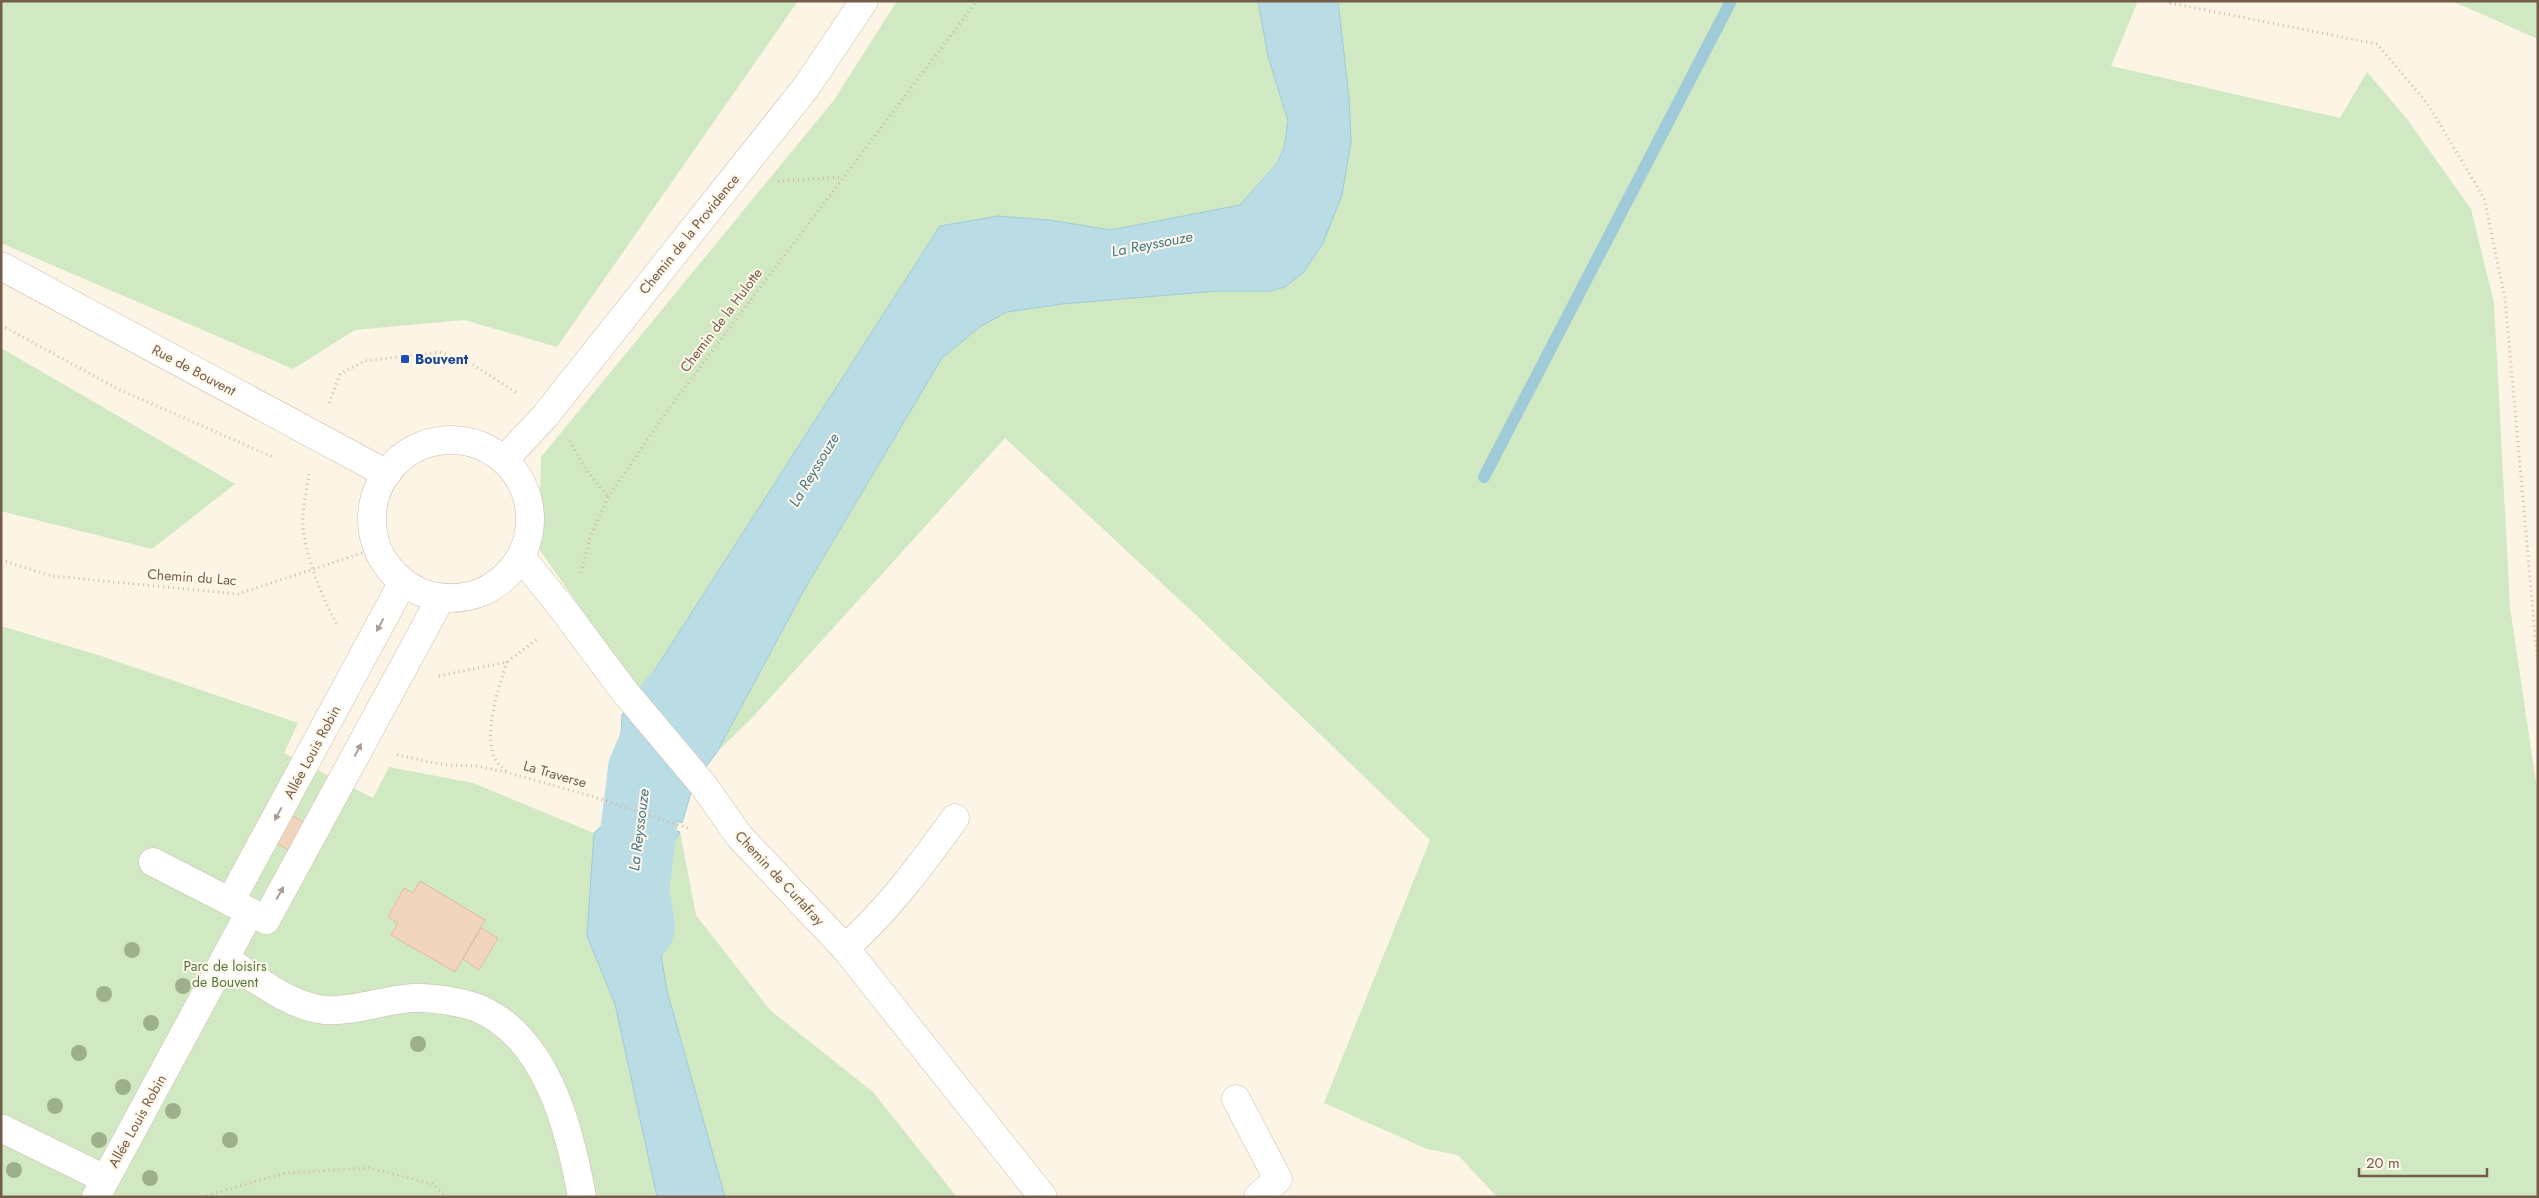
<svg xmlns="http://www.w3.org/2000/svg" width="2539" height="1198" viewBox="0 0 2539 1198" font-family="Jost,sans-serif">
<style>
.green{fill:#d0e9c3}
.water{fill:#b9dce5;stroke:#9fcad7}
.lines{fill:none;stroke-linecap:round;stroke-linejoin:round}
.stream{stroke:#9fcad7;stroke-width:12}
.river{stroke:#b9dce5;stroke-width:76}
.building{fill:#f1d4bc;stroke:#e3bc9c}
.minor-casing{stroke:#cdbcab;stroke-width:29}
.path{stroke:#d6b89f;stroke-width:3;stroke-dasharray:1 4;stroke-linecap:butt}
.minor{stroke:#fff;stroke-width:28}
.tree{fill:#9db08b}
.oneway{fill:#ac9d92}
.transit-dot{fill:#1a4fb4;stroke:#fff8ea;stroke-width:2}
.labels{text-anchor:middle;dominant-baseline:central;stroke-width:4;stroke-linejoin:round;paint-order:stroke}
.street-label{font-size:14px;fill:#745c4a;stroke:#fff8ea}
.transit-label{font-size:14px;font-weight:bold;fill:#164399;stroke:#fff8ea;text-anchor:start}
.park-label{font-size:14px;fill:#4f7942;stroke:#fff8ea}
.water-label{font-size:15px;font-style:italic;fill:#447887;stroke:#fff8ea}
</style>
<rect width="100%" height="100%" fill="#fcf4e4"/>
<g class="green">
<path d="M1,1H798L557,347L464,320L355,330L293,369L1,243Z"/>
<path d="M897,1H1258L1268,56L1288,121L1284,148L1276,163L1240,205L1111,230L1049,220L998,216L940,226L640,693L539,549L541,457L834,100Z"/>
<path d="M1338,1H2138L2111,66L2340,118L2367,72L2407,119L2471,209L2494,303L2510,607L2538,796V1197H1497L1458,1155L1427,1149L1324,1103L1430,840L1198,617L1005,438L751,719L717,752L804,590L942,358L981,326L1007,312L1062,304L1217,291H1270L1351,141L1349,97Z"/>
<path d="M2452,1H2538V39Z"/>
<path d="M1,348L235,484L152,549L1,511Z"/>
<path d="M1,626L98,655L298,723L284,753L373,798L389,767L473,783L594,833L587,936L615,1004L657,1197H1Z"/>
<path d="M680,832L696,915L770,1010L873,1092L957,1197H725L667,991L649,882Z"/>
</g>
<g class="water">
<path d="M1258,1H1338L1349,97L1351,141L1342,195L1323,243L1303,273L1285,287L1270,291H1217L1062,304L1007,312L981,326L942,358L804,590L717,752L706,767L640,693L940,226L998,216L1049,220L1111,230L1240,205L1277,163L1284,148L1288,121L1268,56Z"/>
<path d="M626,710L693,786L682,823L618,794L622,714Z"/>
<path d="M615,813L680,832L649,882L667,991L725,1197H657L615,1004L587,936L594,833Z"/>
</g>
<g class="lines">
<path class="stream" d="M1484,477L1731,1"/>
<path class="river" d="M637,926L631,889L646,770L674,704"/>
</g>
<g class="building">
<path d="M289,814L304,822L288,850L275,842Z"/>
<path d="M420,881L485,920L455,972L391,935L398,923L388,917L404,888L413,893Z"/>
<path d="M481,928L498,938L479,970L463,959Z"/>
</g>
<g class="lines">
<g class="minor-casing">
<g id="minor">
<path d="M1,266L387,474"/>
<circle cx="451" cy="519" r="79"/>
<path d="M504,460L545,416L807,86L864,1"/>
<path d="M521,557L563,609L625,692L704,786L739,836L845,948L1043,1197"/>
<path d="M153,862L266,920L441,598"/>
<path d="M230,902L403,582"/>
<path d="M845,948C888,910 922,864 955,818"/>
<path d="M225,959C256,978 288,1006 325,1010C353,1013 395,996 423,998C439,999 460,1002 475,1007C547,1035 570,1130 582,1197"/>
<path d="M1236,1099L1278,1179L1258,1197"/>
<path d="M3,1129L105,1179"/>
<path d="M96,1197L250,912"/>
</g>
</g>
<g class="path">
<path d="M2170,3L2377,44L2427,103L2484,198L2505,298L2538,668"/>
<path d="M778,181L842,177"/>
<path d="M1,325L118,389L275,458"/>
<path d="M329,403L340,374L364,361L440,352L472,364L517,393"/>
<path d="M570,441L584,467L608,497"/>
<path d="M309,474C307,490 302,508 303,524C304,553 323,601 338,626"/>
<path d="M1,560L52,576L238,594L377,548"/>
<path d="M581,573L590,538L608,497L670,407L977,1"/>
<path d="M507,662C499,686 481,739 497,762C500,766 505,769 508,773"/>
<path d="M439,676L507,662L539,638"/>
<path d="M397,755L445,765L477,766L509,773L594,797L688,828"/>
<path d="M202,1197L285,1173L370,1168L432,1184L447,1197"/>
</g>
<use href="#minor" class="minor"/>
</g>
<g class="tree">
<circle cx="132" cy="950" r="8"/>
<circle cx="183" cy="986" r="8"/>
<circle cx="104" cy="994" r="8"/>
<circle cx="151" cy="1023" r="8"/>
<circle cx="418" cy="1044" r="8"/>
<circle cx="79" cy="1053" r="8"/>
<circle cx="123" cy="1087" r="8"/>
<circle cx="55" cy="1106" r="8"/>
<circle cx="173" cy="1111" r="8"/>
<circle cx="99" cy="1140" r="8"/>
<circle cx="230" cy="1140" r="8"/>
<circle cx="14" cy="1170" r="8"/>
<circle cx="150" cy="1178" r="8"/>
</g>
<defs><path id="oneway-solid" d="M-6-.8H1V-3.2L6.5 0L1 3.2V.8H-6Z" transform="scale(1.25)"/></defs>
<g class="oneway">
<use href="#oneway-solid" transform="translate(380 625) rotate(118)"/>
<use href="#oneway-solid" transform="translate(358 750) rotate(-62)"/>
<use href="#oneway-solid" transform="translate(278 814) rotate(118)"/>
<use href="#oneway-solid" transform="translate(280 893) rotate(-61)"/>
</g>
<rect class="transit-dot" x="400" y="354" width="10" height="10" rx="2.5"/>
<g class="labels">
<g class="street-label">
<text transform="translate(689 234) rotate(-51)">Chemin de la Providence</text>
<text transform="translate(721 320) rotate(-53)">Chemin de la Hulotte</text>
<text transform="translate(194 370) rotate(28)">Rue de Bouvent</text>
<text transform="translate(192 577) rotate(4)">Chemin du Lac</text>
<text transform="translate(312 752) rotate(-62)">Allée Louis Robin</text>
<text transform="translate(555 774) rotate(16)">La Traverse</text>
<text transform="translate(780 878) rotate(47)">Chemin de Curtafray</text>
<text transform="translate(137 1121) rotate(-61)">Allée Louis Robin</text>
</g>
<g class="transit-label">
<text x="415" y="359">Bouvent</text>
</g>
<g class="park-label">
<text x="225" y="966">Parc de loisirs<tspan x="225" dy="16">de Bouvent</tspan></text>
</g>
<g class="water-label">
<text transform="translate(1152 244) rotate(-11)">La Reyssouze</text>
<text transform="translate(814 470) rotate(-59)">La Reyssouze</text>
<text transform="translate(639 830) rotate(-83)">La Reyssouze</text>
</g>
</g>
<rect width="2539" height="1198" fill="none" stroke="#745c4a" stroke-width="5"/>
<path d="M2359 1168v8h128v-8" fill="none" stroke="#745c4a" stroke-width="2.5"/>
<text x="2366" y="1168" font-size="15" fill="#745c4a" stroke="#fff8ea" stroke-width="4" paint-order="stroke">20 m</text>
</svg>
